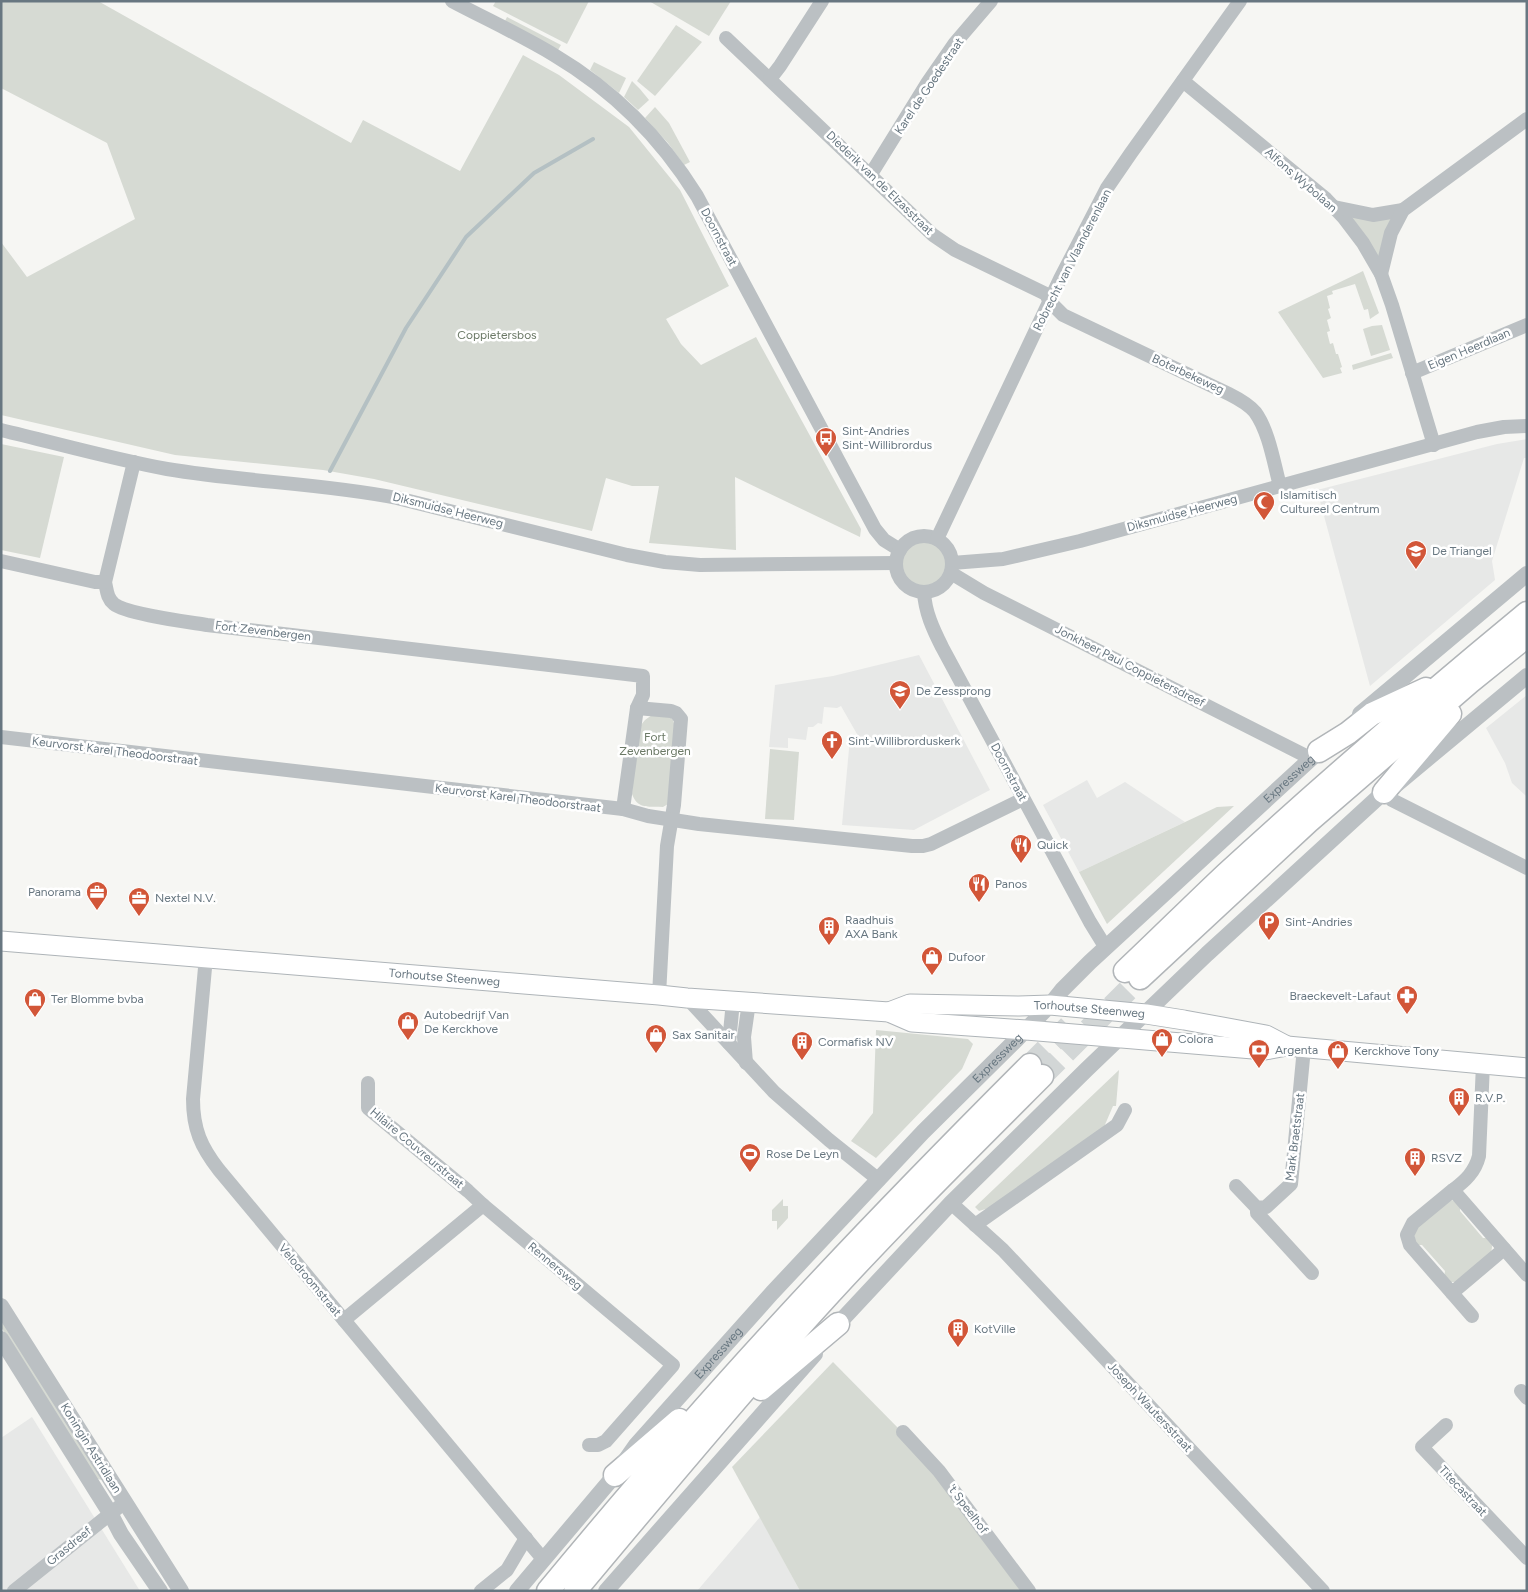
<svg xmlns="http://www.w3.org/2000/svg" width="1528" height="1592" viewBox="0 0 1528 1592" font-family="Figtree,sans-serif">
<style>
.built{fill:#e7e8e7}
.green{fill:#d6dad3}
.lines{fill:none;stroke-linecap:round;stroke-linejoin:round}
.stream{stroke:#b4c0c3;stroke-width:4}
.trunk-tunnel{stroke:#d2d6d6;stroke-width:22;stroke-dasharray:22 11;stroke-linecap:butt}
.secondary-casing{stroke:#aeb4b8;stroke-width:21}
.trunk-casing{stroke:#b1b5b8;stroke-width:25}
.minor{stroke:#bbc0c3;stroke-width:14}
.tertiary{stroke:#bbc0c3;stroke-width:16}
.secondary{stroke:#fff;stroke-width:19}
.trunk{stroke:#fff;stroke-width:22}
.labels{text-anchor:middle;dominant-baseline:central;stroke-width:5;stroke-linejoin:round;paint-order:stroke}
.street-label{font-size:12px;fill:#687781;stroke:#fff}
.park-label{font-size:12px;fill:#6b7966;stroke:#fff}
.poi-label{font-size:12px;fill:#687781;stroke:#fff;text-anchor:start}
</style>
<rect width="100%" height="100%" fill="#f6f6f3"/>
<g class="built">
<path d="M1527,439V458H1524L1492,561L1495,580L1370,686L1317,490L1497,444Z"/>
<path d="M919,655L990,790L914,830L842,825L850,738L856,739L857,734L841,706L837,708L824,707L822,724L818,723L813,727H808L806,740L788,738V748L769,747L775,685L833,676Z"/>
<path d="M1527,695V797L1525,795L1512,783L1505,763L1486,728Z"/>
<path d="M1087,780L1097,798L1125,782L1185,822L1079,872L1043,805Z"/>
<path d="M32,1417L140,1591H1V1438Z"/>
<path d="M760,1517L800,1591H697Z"/>
</g>
<g class="green">
<path d="M1,1H98L351,143L363,120L460,171L523,55L559,75L629,127L680,190L729,286L666,319L681,344L701,365L756,337L861,529L860,537L735,477L736,550L649,543L659,486H632L606,478L592,531L374,479L323,470L175,455L1,415V242L27,277L135,219L107,143L1,88Z"/>
<path d="M496,1H589L567,44L493,6Z"/>
<path d="M649,1H731L709,36Z"/>
<path d="M507,17L561,45L558,50L505,21Z"/>
<path d="M676,25L702,42L655,96L637,81Z"/>
<path d="M594,62L626,78L619,93L590,70Z"/>
<path d="M632,81L640,89L649,100L638,110L624,97Z"/>
<path d="M655,107L669,123L690,162L684,165L668,143L645,118Z"/>
<path d="M1353,216H1393L1379,259L1351,219Z"/>
<path d="M1363,271L1379,313L1370,319L1368,309L1364,310L1355,284L1332,291L1333,294L1327,296L1330,308L1328,309L1331,318L1327,320L1330,331L1327,332L1330,344L1333,343L1336,354H1338L1342,367L1340,368L1342,373L1323,378L1278,312Z"/>
<path d="M1382,325L1390,350L1371,356L1363,329L1372,326Z"/>
<path d="M1391,353L1393,358L1353,370L1352,365Z"/>
<path d="M1,444L64,457L40,558L1,550Z"/>
<circle cx="924" cy="563" r="23"/>
<path d="M666,714L673,720L675,727L668,804L663,807C649,806 638,810 632,794L637,730L645,720L652,715Z"/>
<path d="M770,749L799,752L794,820L765,819Z"/>
<path d="M1234,806L1107,924L1079,872L1217,807Z"/>
<path d="M876,1030L968,1039L973,1044L962,1069L876,1158L851,1141L873,1113Z"/>
<path d="M1119,1070L1116,1106H1113L1104,1127L989,1208L979,1211L975,1207Z"/>
<path d="M783,1199V1206H788V1218L777,1230V1221H772V1210Z"/>
<path d="M1452,1200L1460,1205V1211L1483,1238H1489C1492,1243 1493,1246 1491,1252L1458,1282H1451L1444,1278L1445,1271L1422,1245H1416L1413,1230L1448,1201Z"/>
<path d="M1,1313L102,1480L97,1479L1,1327Z"/>
<path d="M833,1362L902,1432L938,1475L1026,1591H800L732,1467Z"/>
</g>
<g class="lines">
<path class="stream" d="M330,471L406,328L466,237L534,173L593,139"/>
<g class="trunk-tunnel">
<path d="M1030,1065L1069,1026"/>
<path d="M1042,1076L1137,981"/>
</g>
<g class="secondary-casing">
<g id="secondary">
<path id="s2" d="M1,941L659,995L687,998L889,1012L912,1022L1026,1030L1265,1050L1287,1046L1527,1068"/>
<path id="s3" d="M889,1012L910,1004L1019,1006L1050,1005L1146,1014L1184,1020L1266,1035L1287,1046"/>
</g>
</g>
<g class="trunk-casing">
<g id="trunk">
<path d="M1319,751L1348,733L1372,714L1426,689"/>
<path d="M1384,792L1450,714"/>
<path d="M1125,971C1159,939 1192,906 1226,874C1324,784 1424,698 1527,613"/>
<path d="M1140,978L1308,822L1470,682L1527,636"/>
<path d="M761,1389L838,1324"/>
<path d="M615,1475L679,1420"/>
<path d="M548,1591C620,1504 694,1418 771,1334C855,1242 942,1153 1030,1065"/>
<path d="M575,1591C651,1500 727,1409 805,1321C881,1236 962,1156 1042,1076"/>
</g>
</g>
<g class="minor">
<path d="M452,1C486,19 521,35 554,55C613,90 661,138 697,196L875,529L884,540L900,550"/>
<path d="M726,38L933,235L955,250L1046,294L1050,302L1063,315L1229,394C1239,399 1248,404 1255,412C1269,431 1274,464 1280,486"/>
<path d="M770,79L780,66L822,1"/>
<path d="M1183,81L1326,199L1344,218L1363,243L1381,274L1392,305L1434,445"/>
<path d="M871,174L928,82L955,43L991,1"/>
<path d="M1334,207L1373,215L1403,210"/>
<path d="M1381,274L1391,233L1403,210L1527,119"/>
<path d="M1412,373L1527,325"/>
<path d="M1,430C56,443 112,459 167,469C244,482 321,483 397,498L627,555L665,562L700,565L896,563"/>
<path d="M134,462L105,582C107,591 107,598 114,604C126,614 189,622 207,625L643,676V695L637,708L623,809"/>
<circle cx="924" cy="564" r="28"/>
<path d="M937,539L1060,279L1107,188L1131,153L1240,1"/>
<path d="M1,561L95,582H105"/>
<path d="M952,563L1003,559L1080,541L1477,432L1504,427L1527,426"/>
<path d="M951,573L984,593L1310,758"/>
<path d="M924,592C925,612 933,629 942,647L1090,922L1106,948"/>
<path d="M637,708L671,711L676,713L681,719L674,805L667,846L659,995"/>
<path d="M1,737L623,809L648,816L699,824L912,846H923L931,844L1023,799"/>
<path d="M1384,792L1392,800L1527,868"/>
<path d="M206,957L193,1099C193,1129 201,1147 219,1170L543,1559"/>
<path d="M687,998L774,1092L829,1140L879,1180"/>
<path d="M729,1043L733,1001"/>
<path d="M746,1063L744,1037L749,1002"/>
<path d="M1483,1064L1479,1156C1475,1172 1465,1181 1453,1190L1527,1275"/>
<path d="M368,1083V1108L468,1191L483,1205L673,1365L606,1441L598,1445H589"/>
<path d="M1236,1186L1257,1208L1266,1207L1291,1184L1304,1048"/>
<path d="M1453,1190L1413,1223L1407,1235L1410,1245L1452,1293L1504,1249"/>
<path d="M951,1203L1003,1250L1323,1591"/>
<path d="M1257,1208V1213L1312,1273"/>
<path d="M975,1225L1117,1125L1125,1110"/>
<path d="M1452,1293L1472,1316"/>
<path d="M344,1320L483,1205"/>
<path d="M1521,1391L1527,1398"/>
<path d="M1446,1425L1422,1447L1527,1558"/>
<path d="M903,1432L939,1471L1029,1591"/>
<path d="M14,1591L125,1502"/>
<path d="M481,1591L507,1570L526,1538"/>
</g>
<g class="tertiary">
<path d="M1360,714L1527,574"/>
<path d="M1,1306L181,1591"/>
<path d="M832,1333L838,1324L951,1203L1086,1070L1207,954L1384,792L1397,784L1527,676"/>
<path d="M1,1339L110,1513L121,1534L160,1591"/>
<path id="s1" d="M517,1591L615,1475L636,1445L772,1293L923,1132L1016,1040L1050,1005L1062,990L1090,962L1327,744"/>
<path d="M606,1591L815,1354"/>
</g>
<use href="#secondary" class="secondary"/>
<use href="#trunk" class="trunk"/>
</g>
<defs>
<g id="bus-pin" transform="scale(1.125)"><path d="M0 17L-7.5 6A9.5 9.5 0 1 1 7.5 6Z" fill="#d25638" stroke="#fff"/><path d="M-5-6H5V4H4V6H2V4H-2V6H-4V4H-5ZM-3.5-4V0h7V-4ZM-3.5 1.2v1.5H-2V1.2ZM2 1.2v1.5H3.5V1.2Z" fill="#fff"/></g>
<g id="mosque-pin" transform="scale(1.125)"><path d="M0 17L-7.5 6A9.5 9.5 0 1 1 7.5 6Z" fill="#d25638" stroke="#fff"/><path d="M3.5-4.9A6 6 0 1 0 3.5 4.9A5 5 0 1 1 3.5-4.9Z" fill="#fff"/></g>
<g id="school-pin" transform="scale(1.125)"><path d="M0 17L-7.5 6A9.5 9.5 0 1 1 7.5 6Z" fill="#d25638" stroke="#fff"/><path d="M0-5L7-2L0 1L-7-2ZM-4 1L0 2.5L4 1V4Q0 6-4 4Z" fill="#fff"/></g>
<g id="church-pin" transform="scale(1.125)"><path d="M0 17L-7.5 6A9.5 9.5 0 1 1 7.5 6Z" fill="#d25638" stroke="#fff"/><path d="M-1.2-6h2.4v3.5h3.3v2.4h-3.3V6h-2.4V-.1h-3.3v-2.4h3.3Z" fill="#fff"/></g>
<g id="restaurant-pin" transform="scale(1.125)"><path d="M0 17L-7.5 6A9.5 9.5 0 1 1 7.5 6Z" fill="#d25638" stroke="#fff"/><path d="M-5-6h1v4h1v-4h1v4h1v-4h1v5L-1.5 .5V6h-2V.5L-5-1ZM5-6V6H3V1.5H1.5Q1.5-4 5-6Z" fill="#fff"/></g>
<g id="office-pin" transform="scale(1.125)"><path d="M0 17L-7.5 6A9.5 9.5 0 1 1 7.5 6Z" fill="#d25638" stroke="#fff"/><path d="M-6-3h4V-5.5h4V-3h4V5H-6ZM-1-4.5V-3h2v-1.5ZM-6 0V1H6V0Z" fill="#fff"/></g>
<g id="parking-pin" transform="scale(1.125)"><path d="M0 17L-7.5 6A9.5 9.5 0 1 1 7.5 6Z" fill="#d25638" stroke="#fff"/><path d="M-3.5-5.5H1a3.5 3.5 0 0 1 0 7H-1V5.5H-3.5ZM-1-3.4V-.6H.8a1.4 1.4 0 0 0 0-2.8Z" fill="#fff"/></g>
<g id="building-pin" transform="scale(1.125)"><path d="M0 17L-7.5 6A9.5 9.5 0 1 1 7.5 6Z" fill="#d25638" stroke="#fff"/><path d="M-4-6H4V6H1V3H-1V6H-4ZM-2.5-4.3h1.7v1.8h-1.7ZM.8-4.3h1.7v1.8H.8ZM-2.5-1h1.7V.8h-1.7ZM.8-1h1.7V.8H.8Z" fill="#fff"/></g>
<g id="shop-pin" transform="scale(1.125)"><path d="M0 17L-7.5 6A9.5 9.5 0 1 1 7.5 6Z" fill="#d25638" stroke="#fff"/><path d="M-5-2.5h2.3a2.7 3.5 0 0 1 5.4 0H5L5.5 6h-11ZM-1.5-2.5h3a1.5 2.3 0 0 0-3 0Z" fill="#fff"/></g>
<g id="pharmacy-pin" transform="scale(1.125)"><path d="M0 17L-7.5 6A9.5 9.5 0 1 1 7.5 6Z" fill="#d25638" stroke="#fff"/><path d="M-2-6h4v4h4v4h-4v4h-4v-4h-4v-4h4Z" fill="#fff"/></g>
<g id="bank-pin" transform="scale(1.125)"><path d="M0 17L-7.5 6A9.5 9.5 0 1 1 7.5 6Z" fill="#d25638" stroke="#fff"/><path d="M-6-4H6V4H-6ZM0-2.3a2.3 2.3 0 1 0 0 4.6a2.3 2.3 0 1 0 0-4.6Z" fill="#fff"/></g>
<g id="stadium-pin" transform="scale(1.125)"><path d="M0 17L-7.5 6A9.5 9.5 0 1 1 7.5 6Z" fill="#d25638" stroke="#fff"/><path d="M0-5a6.5 5 0 1 0 0 10a6.5 5 0 1 0 0-10ZM-3.5-1.8h7v3.6h-7Z" fill="#fff"/></g>
</defs>
<g fill-rule="evenodd">
<use href="#bus-pin" x="826" y="438"/>
<use href="#mosque-pin" x="1264" y="502"/>
<use href="#school-pin" x="1416" y="551"/>
<use href="#school-pin" x="900" y="691"/>
<use href="#church-pin" x="832" y="741"/>
<use href="#restaurant-pin" x="1021" y="845"/>
<use href="#restaurant-pin" x="979" y="884"/>
<use href="#office-pin" x="97" y="892"/>
<use href="#office-pin" x="139" y="898"/>
<use href="#parking-pin" x="1269" y="922"/>
<use href="#building-pin" x="829" y="927"/>
<use href="#shop-pin" x="932" y="957"/>
<use href="#pharmacy-pin" x="1407" y="996"/>
<use href="#shop-pin" x="35" y="999"/>
<use href="#shop-pin" x="408" y="1022"/>
<use href="#shop-pin" x="656" y="1035"/>
<use href="#shop-pin" x="1162" y="1039"/>
<use href="#building-pin" x="802" y="1042"/>
<use href="#bank-pin" x="1259" y="1050"/>
<use href="#shop-pin" x="1338" y="1051"/>
<use href="#building-pin" x="1459" y="1098"/>
<use href="#stadium-pin" x="750" y="1154"/>
<use href="#building-pin" x="1415" y="1158"/>
<use href="#building-pin" x="958" y="1329"/>
</g>
<g class="labels">
<g class="street-label">
<text transform="translate(929 86) rotate(-56)">Karel de Goedestraat</text>
<text transform="translate(1301 180) rotate(41)">Alfons Wybolaan</text>
<text transform="translate(880 183) rotate(44)">Diederik van de Elzasstraat</text>
<text transform="translate(719 237) rotate(62)">Doornstraat</text>
<text transform="translate(1072 260) rotate(-63)">Robrecht van Vlaanderenlaan</text>
<text transform="translate(1469 349) rotate(-23)">Eigen Heerdlaan</text>
<text transform="translate(1188 374) rotate(25)">Boterbekeweg</text>
<text transform="translate(448 510) rotate(14)">Diksmuidse Heerweg</text>
<text transform="translate(1182 513) rotate(-15)">Diksmuidse Heerweg</text>
<text transform="translate(263 631) rotate(7)">Fort Zevenbergen</text>
<text transform="translate(1130 666) rotate(27)">Jonkheer Paul Coppietersdreef</text>
<text transform="translate(115 751) rotate(7)">Keurvorst Karel Theodoorstraat</text>
<text transform="translate(1009 772) rotate(62)">Doornstraat</text>
<text stroke="none"><textPath href="#s1" startOffset="1122">Expressweg</textPath></text>
<text transform="translate(518 798) rotate(7)">Keurvorst Karel Theodoorstraat</text>
<text stroke="none"><textPath href="#s2" startOffset="445">Torhoutse Steenweg</textPath></text>
<text stroke="none"><textPath href="#s3" startOffset="202">Torhoutse Steenweg</textPath></text>
<text stroke="none"><textPath href="#s1" startOffset="718">Expressweg</textPath></text>
<text transform="translate(1295 1137) rotate(-83)">Mark Braetstraat</text>
<text transform="translate(417 1148) rotate(40)">Hilaire Couvreurstraat</text>
<text transform="translate(555 1266) rotate(40)">Rennersweg</text>
<text transform="translate(310 1280) rotate(50)">Velodroomstraat</text>
<text stroke="none"><textPath href="#s1" startOffset="312">Expressweg</textPath></text>
<text transform="translate(1150 1407) rotate(47)">Joseph Wautersstraat</text>
<text transform="translate(91 1448) rotate(58)">Koningin Astridlaan</text>
<text transform="translate(1463 1491) rotate(47)">Titecastraat</text>
<text transform="translate(968 1509) rotate(53)">'t Speelhof</text>
<text transform="translate(69 1546) rotate(-39)">Grasdreef</text>
</g>
<g class="park-label">
<text x="497" y="335">Coppietersbos</text>
<text x="655" y="737">Fort<tspan x="655" dy="14">Zevenbergen</tspan></text>
</g>
<g class="poi-label">
<text x="842" y="431">Sint-Andries<tspan x="842" dy="14">Sint-Willibrordus</tspan></text>
<text x="1280" y="495">Islamitisch<tspan x="1280" dy="14">Cultureel Centrum</tspan></text>
<text x="1432" y="551">De Triangel</text>
<text x="916" y="691">De Zessprong</text>
<text x="848" y="741">Sint-Willibrorduskerk</text>
<text x="1037" y="845">Quick</text>
<text x="995" y="884">Panos</text>
<text x="81" y="892" text-anchor="end">Panorama</text>
<text x="155" y="898">Nextel N.V.</text>
<text x="845" y="920">Raadhuis<tspan x="845" dy="14">AXA Bank</tspan></text>
<text x="1285" y="922">Sint-Andries</text>
<text x="948" y="957">Dufoor</text>
<text x="1391" y="996" text-anchor="end">Braeckevelt-Lafaut</text>
<text x="51" y="999">Ter Blomme bvba</text>
<text x="424" y="1015">Autobedrijf Van<tspan x="424" dy="14">De Kerckhove</tspan></text>
<text x="672" y="1035">Sax Sanitair</text>
<text x="1178" y="1039">Colora</text>
<text x="818" y="1042">Cormafisk NV</text>
<text x="1275" y="1050">Argenta</text>
<text x="1354" y="1051">Kerckhove Tony</text>
<text x="1475" y="1098">R.V.P.</text>
<text x="766" y="1154">Rose De Leyn</text>
<text x="1431" y="1158">RSVZ</text>
<text x="974" y="1329">KotVille</text>
</g>
</g>
<rect width="1528" height="1592" fill="none" stroke="#687781" stroke-width="5"/>
</svg>
